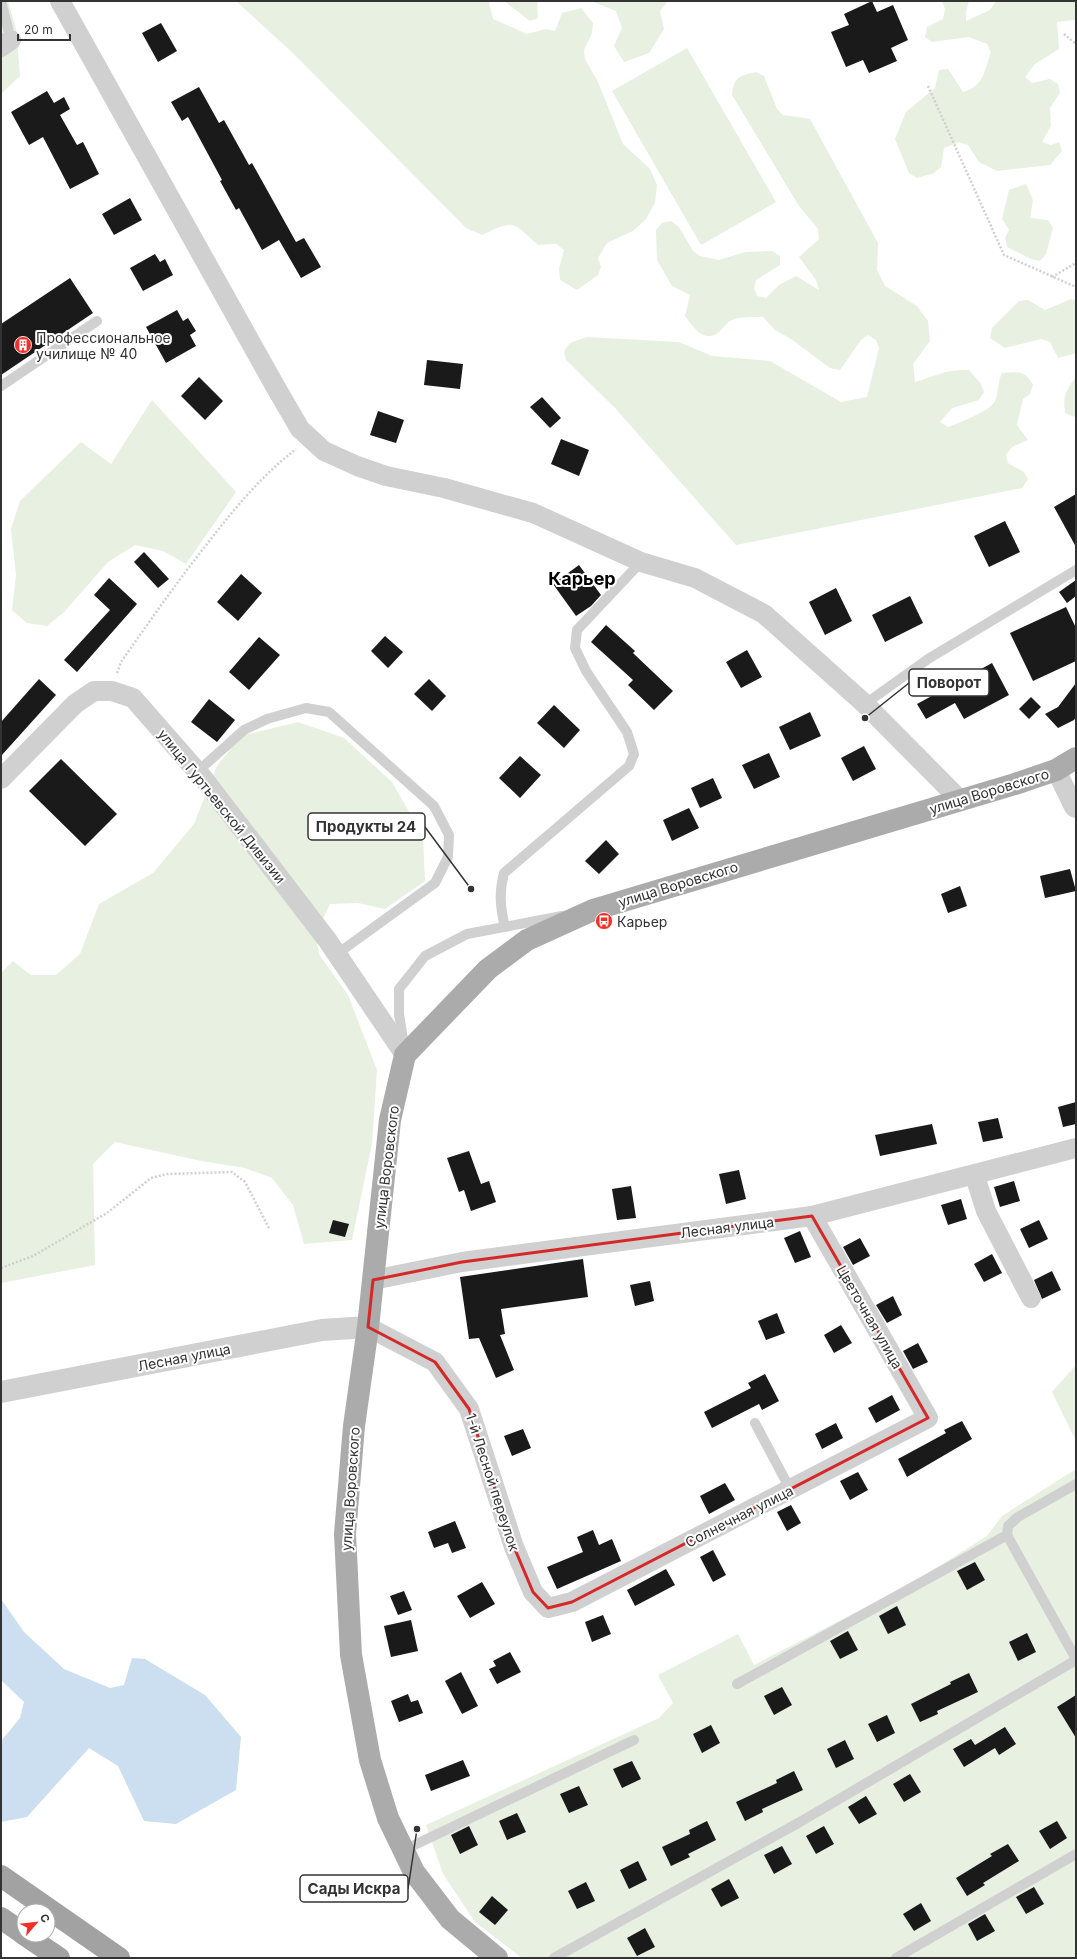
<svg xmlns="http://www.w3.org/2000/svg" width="1077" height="1959" viewBox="0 0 1077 1959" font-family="Inter,sans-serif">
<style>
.green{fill:#e7f0e1}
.water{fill:#ccdff0}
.building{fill:#1a1a1a}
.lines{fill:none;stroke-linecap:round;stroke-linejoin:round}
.path{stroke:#d0d0d0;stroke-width:2.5;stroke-dasharray:2 2;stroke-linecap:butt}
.service{stroke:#d0d0d0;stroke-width:10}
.minor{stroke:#d0d0d0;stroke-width:20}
.tertiary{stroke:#d0d0d0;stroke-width:22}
.primary{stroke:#ababab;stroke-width:22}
.trunk{stroke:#a2a2a2;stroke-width:22}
.marked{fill:none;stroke:#d62828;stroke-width:3;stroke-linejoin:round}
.labels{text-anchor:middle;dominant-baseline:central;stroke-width:4;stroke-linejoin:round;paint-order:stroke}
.poi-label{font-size:14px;fill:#333;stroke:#fff;text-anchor:start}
.street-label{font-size:14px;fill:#333;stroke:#fff}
.district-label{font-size:18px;font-weight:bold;fill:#000;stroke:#fff}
.leader{fill:none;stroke:#333;stroke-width:1.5}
.callout-dot{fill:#333;stroke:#fff;stroke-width:1.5}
.callout{fill:#fff;stroke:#333;stroke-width:1.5}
.callout-label{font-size:15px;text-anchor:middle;font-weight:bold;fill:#333}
</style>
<rect width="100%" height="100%" fill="#fff"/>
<g class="green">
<path d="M1,1H8L16,29L20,76L1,94Z"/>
<path d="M236,1H492L489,3L493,19L527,34L546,29L555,31L562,13L581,8L593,23L592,33L584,50L585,59L598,82L623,144L650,169L657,185L655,203L646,219L633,231L607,243L598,258L601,267L598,275L577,290L560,280L559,269L564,250L556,244L538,245C511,221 516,219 482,235L466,228L293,53Z"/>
<path d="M504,1H537L538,18L530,21Z"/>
<path d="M591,1H668L660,11L664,29L649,53L624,62L614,46L622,28L616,11Z"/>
<path d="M942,1H969L966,12V21L990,10L996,1H1076L1075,20L1057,22L1059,49L1035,64L1025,77L1032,83L1050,79L1058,84L1060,93L1050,108L1051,126L1042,142L1051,145L1059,142L1062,151L1050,165L997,171L979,162L968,145L959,142L944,148L941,167L934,173L917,178L909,173L895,139L906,112L935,88L939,70L948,69L963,92C984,86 984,72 991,52L987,44L969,37L932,42L925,37L927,27L943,19L945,9Z"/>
<path d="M687,48L776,202L701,245L612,91Z"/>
<path d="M756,72L764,76L777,109L783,115L810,119L878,243L877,270L885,286L917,306L928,321L930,341L913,364L915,382C935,376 947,369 969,370L981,384L984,392L979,400L952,408L940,422L948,427C958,423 991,411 995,401C999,392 997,383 1002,373C1018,372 1025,370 1033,385L1030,394L1023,399L1017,425L1028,440L1012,447L1006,455L1008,463L1024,472L1028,479L1022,488L736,545L615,408L566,360L564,351L570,343L587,337L679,342L712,356L770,361L841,402L867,397L879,348L876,340L868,335L861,340L840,370L830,368L791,339L775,330L763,317C752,317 740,316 730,321C725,324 722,331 716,334C702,342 692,325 685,316L690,295L672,286L657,260L656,230L662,223L671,221L679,227L693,251L700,256L719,260L745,252L772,251L780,256V265L756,280L754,288L757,296L766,298L779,285L796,276L819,290L816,280L799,257L819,239L818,229L799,206L732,95C734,76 740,76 756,72Z"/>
<path d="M1026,184L1033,200L1030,218L1048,220L1053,228L1046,254L1040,261L1031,259L1007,247L1005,238L1009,230L1002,219L1009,190Z"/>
<path d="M1071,299L1076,300V353L1058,358L1050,342L1041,339L1005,348L990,338L992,328L1019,301L1028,300L1045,310Z"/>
<path d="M1076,377V415L1074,417L1065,413C1063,395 1065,392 1076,377Z"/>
<path d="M152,400L236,492L186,564L163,551L135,545L108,562L64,612L47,626L27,623L12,610L16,575L11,529L20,501L81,442L111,464Z"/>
<path d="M298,722L344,738L392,782L423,836L425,881L385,909L358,903L330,904L315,936L320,956L348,995L377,1070L372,1144L352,1240L304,1244L293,1205L272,1178L245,1168L201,1161L115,1142L93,1164L95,1265L1,1283V973L13,961L31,975H56L80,954L99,904L153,873L194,824L217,766L241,736Z"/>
<path d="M1076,1365V1441L1052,1392Z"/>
<path d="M1076,1469V1958H522L475,1922L443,1874L426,1825L659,1718L673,1703L658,1675L738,1634L754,1665L907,1586L987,1536L1002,1516Z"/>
</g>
<path class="water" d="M1,1599L24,1632L64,1669L110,1688L124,1685L132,1658L145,1659L205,1695L241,1737L236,1790L176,1824L144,1821L118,1766L89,1748L27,1817L1,1822V1741L20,1718L24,1702L1,1680Z"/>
<g class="building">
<path d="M872,1L877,12L893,5L908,40L891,48L897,61L869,73L863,60L846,67L831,32L849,25L844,14Z"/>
<path d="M161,23L177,51L158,62L142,33Z"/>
<path d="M199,87L219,123L224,120L249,165L252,163L296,242L304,238L321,267L301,278L279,240L262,250L239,208L236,210L220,181L222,180L188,117L182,121L171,102Z"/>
<path d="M47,91L54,103L64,97L70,109L60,115L77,145L83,142L99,174L70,189L43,137L29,145L11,112Z"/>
<path d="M130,198L142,220L114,235L102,214Z"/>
<path d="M155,254L160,262L165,259L173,275L143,291L130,268Z"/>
<path d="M70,278L93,313L1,375V324Z"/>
<path d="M177,310L183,321L188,318L196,331L190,335L196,346L166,363L146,327Z"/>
<path d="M427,360L463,364L460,389L424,385Z"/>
<path d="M199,377L223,401L205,420L181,396Z"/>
<path d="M542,397L561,418L550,428L530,407Z"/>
<path d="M378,411L404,420L396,443L370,435Z"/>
<path d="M561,439L589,450L579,476L551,464Z"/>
<path d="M1076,494V547L1054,507Z"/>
<path d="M1005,521L1020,552L989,567L974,536Z"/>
<path d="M144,552L169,579L158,588L134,562Z"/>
<path d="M579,565L601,595L591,606L576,616L553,584Z"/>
<path d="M241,574L262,593L238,621L217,602Z"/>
<path d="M109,578L137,604L77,672L64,660L110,610L94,595Z"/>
<path d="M1076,580V596L1067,603L1059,592Z"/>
<path d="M836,588L852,621L825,635L809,602Z"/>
<path d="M910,596L923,623L885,642L872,615Z"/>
<path d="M1066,607L1076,628V661L1033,681L1010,633Z"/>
<path d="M606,625L635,651L633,653L673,691L654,710L628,685L633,680L591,642Z"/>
<path d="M385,636L403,652L388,668L371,651Z"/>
<path d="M259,637L280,655L249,690L229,672Z"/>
<path d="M747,650L762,677L741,688L726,662Z"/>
<path d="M992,663L1009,695L964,719L955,703L926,719L917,704Z"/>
<path d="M39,679L56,695L1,756V722Z"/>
<path d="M429,679L446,696L432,711L414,694Z"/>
<path d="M1076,683V717L1074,720L1058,728L1045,714L1058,707Z"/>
<path d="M1031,697L1041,707L1029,719L1019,709Z"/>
<path d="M209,699L235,720L217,742L191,722Z"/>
<path d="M554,705L580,730L564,748L537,723Z"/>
<path d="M810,712L821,736L790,750L779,727Z"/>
<path d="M864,746L876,769L853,781L841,758Z"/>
<path d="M769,753L780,777L754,789L742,765Z"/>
<path d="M520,756L541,775L520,798L499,778Z"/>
<path d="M61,759L117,814L85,846L29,791Z"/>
<path d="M713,778L722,798L700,808L691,788Z"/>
<path d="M689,808L699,828L672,841L663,820Z"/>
<path d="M606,840L619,854L599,874L585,861Z"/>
<path d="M1070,869L1076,891L1045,898L1040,876Z"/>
<path d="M960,886L967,906L948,913L941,894Z"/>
<path d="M1076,1102V1124L1063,1127L1058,1107Z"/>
<path d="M998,1118L1003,1138L983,1142L978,1122Z"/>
<path d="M932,1124L937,1144L880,1156L875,1135Z"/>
<path d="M469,1151L481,1184L489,1181L496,1202L471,1211L464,1190L459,1192L447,1158Z"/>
<path d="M739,1170L746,1199L726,1204L719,1174Z"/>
<path d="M1014,1181L1020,1201L1000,1207L994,1187Z"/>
<path d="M631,1186L636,1218L617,1220L612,1189Z"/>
<path d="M961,1199L967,1219L948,1225L941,1205Z"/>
<path d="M333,1220L349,1224L345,1237L329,1233Z"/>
<path d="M1039,1220L1048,1239L1029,1248L1020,1229Z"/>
<path d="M800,1231L811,1257L795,1263L784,1238Z"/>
<path d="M860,1238L870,1256L853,1265L843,1247Z"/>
<path d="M992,1254L1002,1273L984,1282L974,1264Z"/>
<path d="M583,1259L588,1297L501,1309L505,1334L500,1335L514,1370L496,1378L479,1338L469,1339L460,1277Z"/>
<path d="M1052,1271L1061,1290L1042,1299L1034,1280Z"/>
<path d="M650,1281L654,1301L635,1306L630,1285Z"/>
<path d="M893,1296L902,1315L887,1323L876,1305Z"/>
<path d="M777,1313L785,1333L766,1340L758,1321Z"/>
<path d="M841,1325L852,1343L834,1353L824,1335Z"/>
<path d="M918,1343L928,1362L913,1369L903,1351Z"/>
<path d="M765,1374L779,1401L762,1410L759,1404L712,1428L704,1412L751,1388L748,1383Z"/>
<path d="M892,1395L900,1410L876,1423L868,1408Z"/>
<path d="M962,1421L972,1439L907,1477L898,1459L946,1433L944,1430Z"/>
<path d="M836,1423L843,1438L822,1449L815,1434Z"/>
<path d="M523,1429L531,1448L512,1456L504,1436Z"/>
<path d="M858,1472L868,1490L850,1500L840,1481Z"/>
<path d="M725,1483L735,1500L709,1514L700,1496Z"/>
<path d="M791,1505L801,1523L787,1531L777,1512Z"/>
<path d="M455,1521L466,1548L452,1553L448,1543L434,1548L428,1532Z"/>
<path d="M593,1530L599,1545L612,1539L621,1561L557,1589L547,1567L583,1552L577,1537Z"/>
<path d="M713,1550L726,1575L713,1582L700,1557Z"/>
<path d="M975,1562L985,1580L967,1590L957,1571Z"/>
<path d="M666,1569L675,1585L635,1606L627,1590Z"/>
<path d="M482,1582L495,1604L470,1618L457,1596Z"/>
<path d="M404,1591L412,1610L398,1615L390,1596Z"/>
<path d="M897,1606L906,1625L888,1634L879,1616Z"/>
<path d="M603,1615L611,1634L592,1642L585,1622Z"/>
<path d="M411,1620L418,1651L391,1657L384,1626Z"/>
<path d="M848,1631L858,1650L840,1659L830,1641Z"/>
<path d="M1027,1633L1036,1652L1018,1661L1009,1642Z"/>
<path d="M510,1652L521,1672L497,1684L489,1669L496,1666L493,1661Z"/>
<path d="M461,1672L478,1706L462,1714L445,1681Z"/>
<path d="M969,1673L978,1692L937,1711L938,1714L920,1722L911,1704L951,1684L950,1682Z"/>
<path d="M782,1687L792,1705L774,1715L764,1696Z"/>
<path d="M408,1694L411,1702L418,1700L423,1713L399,1722L391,1701Z"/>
<path d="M1076,1695V1738L1057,1707Z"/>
<path d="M887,1715L895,1733L877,1742L868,1724Z"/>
<path d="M711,1725L720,1743L702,1753L693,1734Z"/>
<path d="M1005,1727L1016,1744L999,1755L995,1748L964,1767L953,1749L971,1739L975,1745Z"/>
<path d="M845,1740L854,1759L836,1768L827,1749Z"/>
<path d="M463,1760L470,1776L431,1791L425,1775Z"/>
<path d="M632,1761L641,1779L622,1788L613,1769Z"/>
<path d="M794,1771L803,1790L762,1809L763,1812L745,1821L736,1802L777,1783L776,1780Z"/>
<path d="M910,1774L921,1792L904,1802L893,1784Z"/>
<path d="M579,1786L588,1805L569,1813L560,1794Z"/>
<path d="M866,1796L877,1814L859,1824L848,1807Z"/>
<path d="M517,1813L526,1832L507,1840L499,1821Z"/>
<path d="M707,1821L716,1840L688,1854L690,1857L671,1866L662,1847L690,1834L689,1830Z"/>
<path d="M1057,1821L1067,1838L1050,1849L1039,1831Z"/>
<path d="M469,1826L478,1845L460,1854L451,1835Z"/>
<path d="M824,1826L834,1844L816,1854L806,1836Z"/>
<path d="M1008,1844L1019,1861L983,1883L985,1885L967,1896L956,1878L992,1856L990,1854Z"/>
<path d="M782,1846L792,1864L774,1874L764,1855Z"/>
<path d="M638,1861L647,1880L629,1889L620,1870Z"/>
<path d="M729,1879L739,1898L721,1907L711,1889Z"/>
<path d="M586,1882L595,1901L577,1909L568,1891Z"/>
<path d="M1034,1887L1044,1904L1026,1914L1016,1897Z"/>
<path d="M492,1896L508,1910L495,1925L479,1912Z"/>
<path d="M921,1903L931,1921L914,1931L903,1914Z"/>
<path d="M985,1914L995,1931L977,1941L968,1924Z"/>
<path d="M645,1928L655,1947L637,1956L627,1938Z"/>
</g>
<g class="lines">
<g class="path">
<path d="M1064,34L1076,44"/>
<path d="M928,86L1004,255L1076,287"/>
<path d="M1052,277L1076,263"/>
<path d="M117,673L121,662C149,622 177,582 207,544C234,509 261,476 296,449"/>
<path d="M1,1268L33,1256L107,1213L151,1178L167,1174L232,1172L245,1182L270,1230"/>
</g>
<g class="service">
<path d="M1,1L11,40"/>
<path d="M1,386L97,321"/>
<path d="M865,704L928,659L1076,570"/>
<path d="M197,772L244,730L267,719L306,708L329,712L434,806L449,835L448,857L435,883L337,954"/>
<path d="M505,927C500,907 499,892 504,873L629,766L634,754L627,732L586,671L575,648L577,630L641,562"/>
<path d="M404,1045L399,1014V989L425,956L467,934L562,916"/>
<path d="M755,1423L790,1489"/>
<path d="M1076,1484L1018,1517L1008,1526L1007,1535L1076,1659"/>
<path d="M737,1684L1007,1535"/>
<path d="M404,1850L634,1740"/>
<path d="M554,1958L800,1822L1076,1660"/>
<path d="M896,1958L1076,1854"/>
</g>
<g class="minor">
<path d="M60,1L275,386L300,429L324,451L357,466L386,476L444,488L533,513L641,562L695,578L764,614L865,704L960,800"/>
<path d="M1,47L11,40"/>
<path d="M1056,770L1074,807L1076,808"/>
<path d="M1,779L75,704L94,691H112L133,698L203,778L328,941L405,1055"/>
<path d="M975,1176L986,1211L1031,1298"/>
<path d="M373,1280L462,1262L812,1216L1076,1148"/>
<path d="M368,1327L435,1362L469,1409L514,1547L533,1592L548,1608L572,1602L928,1418L812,1216"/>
</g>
<path class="tertiary" d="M1,1392L322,1330L368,1327"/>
<path class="primary" d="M497,1958L450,1919L414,1872L388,1818L370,1760L351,1655L345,1534L354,1426L368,1327L390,1120L405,1055L488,969L527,940L593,910L1015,784L1056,770L1076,758"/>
<g class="trunk">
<path d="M1,1876L119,1958"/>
<path d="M1,1918L24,1934"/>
<path d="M25,1935L59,1958"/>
</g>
</g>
<path class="marked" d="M812,1216L928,1418L572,1602L548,1608L533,1592L514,1547L469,1409L435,1362L368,1327L373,1280L462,1262Z"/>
<defs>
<g id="building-disc" transform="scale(0.9)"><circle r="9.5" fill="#f42f2a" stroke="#fff"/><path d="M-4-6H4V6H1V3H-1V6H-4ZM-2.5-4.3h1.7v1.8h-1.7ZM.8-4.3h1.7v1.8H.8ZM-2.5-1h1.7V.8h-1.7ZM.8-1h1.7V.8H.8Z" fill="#fff"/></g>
<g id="bus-disc" transform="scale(0.9)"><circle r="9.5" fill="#f42f2a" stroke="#fff"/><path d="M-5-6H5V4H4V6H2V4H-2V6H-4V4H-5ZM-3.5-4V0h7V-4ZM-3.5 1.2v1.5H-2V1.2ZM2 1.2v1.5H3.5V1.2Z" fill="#fff"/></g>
</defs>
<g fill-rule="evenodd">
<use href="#building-disc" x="23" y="345"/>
<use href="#bus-disc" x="604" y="921"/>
</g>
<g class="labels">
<g class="poi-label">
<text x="36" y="337">Профессиональное<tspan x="36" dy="16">училище № 40</tspan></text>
<text x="617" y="921">Карьер</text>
</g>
<g class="street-label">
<text transform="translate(989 791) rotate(-17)">улица Воровского</text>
<text transform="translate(222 806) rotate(51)">улица Гуртьевской Дивизии</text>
<text transform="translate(678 884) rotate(-17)">улица Воровского</text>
<text transform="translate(386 1167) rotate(-83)">улица Воровского</text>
<text transform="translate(727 1227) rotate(-7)">Лесная улица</text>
<text transform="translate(870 1317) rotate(60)">Цветочная улица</text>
<text transform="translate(184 1357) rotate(-11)">Лесная улица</text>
<text transform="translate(493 1482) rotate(72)">1-й Лесной переулок</text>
<text transform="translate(350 1489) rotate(-86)">улица Воровского</text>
<text transform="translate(739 1516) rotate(-27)">Солнечная улица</text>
</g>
<g class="district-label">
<text x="582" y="578">Карьер</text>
</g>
</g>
<path class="leader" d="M865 718L909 683M471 889L425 827M417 1829L408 1889"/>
<g class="callout-dot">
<circle cx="865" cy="718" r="4"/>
<circle cx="471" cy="889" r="4"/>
<circle cx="417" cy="1829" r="4"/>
</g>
<g class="callout">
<rect x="909" y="669" width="80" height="27" rx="4"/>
<rect x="308" y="813" width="117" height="27" rx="4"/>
<rect x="300" y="1875" width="108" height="27" rx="4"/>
</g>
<g class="callout-label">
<text x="949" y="688">Поворот</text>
<text x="366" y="832">Продукты 24</text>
<text x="354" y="1894">Сады Искра</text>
</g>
<rect width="1077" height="1959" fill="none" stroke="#333333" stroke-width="4"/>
<g transform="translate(36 1923) rotate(62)"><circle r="19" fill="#ffffff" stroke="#adadad"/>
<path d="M0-3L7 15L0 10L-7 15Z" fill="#f42f2a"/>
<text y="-6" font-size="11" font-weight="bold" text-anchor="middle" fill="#333333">С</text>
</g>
<path d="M18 34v6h52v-6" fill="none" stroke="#333333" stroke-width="2"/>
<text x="24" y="34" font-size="12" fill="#333333" stroke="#ffffff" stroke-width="3" paint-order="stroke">20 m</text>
</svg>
